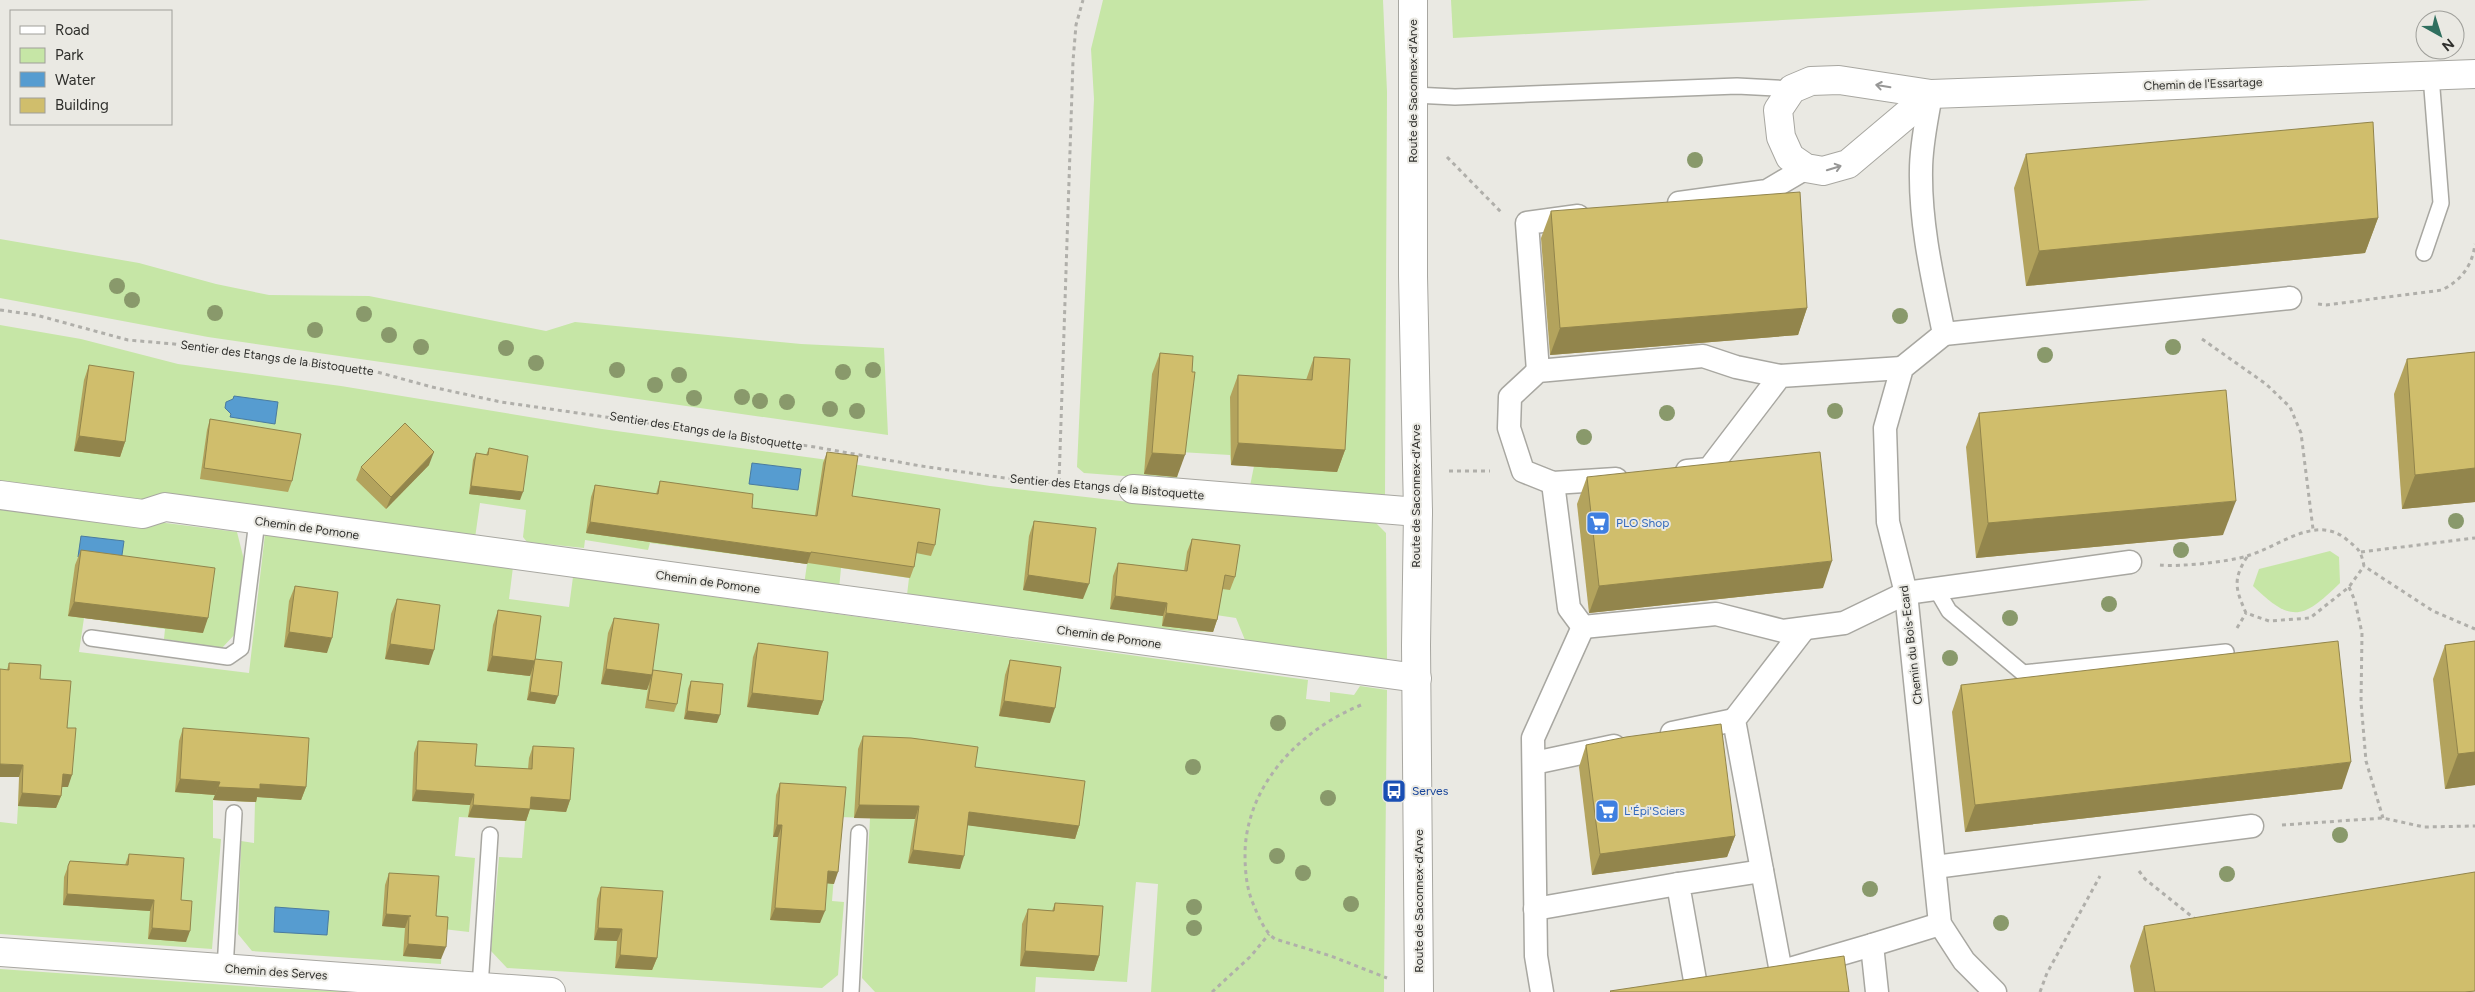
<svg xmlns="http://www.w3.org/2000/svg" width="2475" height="992" viewBox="0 0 2475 992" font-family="Figtree,sans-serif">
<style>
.green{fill:#c6e6a6}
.water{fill:#569cd0;stroke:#4a7b9f}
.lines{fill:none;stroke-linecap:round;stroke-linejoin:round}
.service-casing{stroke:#a8a7a1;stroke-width:18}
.pedestrian-casing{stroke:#a8a7a1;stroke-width:25}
.minor-casing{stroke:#a8a7a1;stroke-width:30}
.tertiary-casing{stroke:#a8a7a1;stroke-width:30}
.path{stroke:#b0afaa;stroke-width:3;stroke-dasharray:4 4;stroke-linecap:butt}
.service{stroke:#fff;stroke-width:15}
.pedestrian{stroke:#fff;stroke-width:22}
.minor{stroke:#fff;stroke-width:28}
.tertiary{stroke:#fff;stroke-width:28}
.tree{fill:#89996b}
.wall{fill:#b3a35d}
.shaded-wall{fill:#92854c}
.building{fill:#d0be6c;stroke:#92854c}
.oneway{stroke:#979796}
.labels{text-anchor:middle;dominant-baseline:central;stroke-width:4;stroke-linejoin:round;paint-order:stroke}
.street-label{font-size:12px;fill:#2f2f2c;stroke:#eae9e3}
.shop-label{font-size:12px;fill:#366cbe;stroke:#eae9e3;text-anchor:start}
.transit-label{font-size:12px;fill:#164399;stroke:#eae9e3;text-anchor:start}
</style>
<rect width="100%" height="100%" fill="#eae9e3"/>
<g class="green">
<path d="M1103,0H1383L1387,92L1385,496L1250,486L1254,466L1231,465L1230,455L1180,452L1177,480L1084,473L1077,467L1094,99L1091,49Z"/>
<path d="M1451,0H2151L1453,38Z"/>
<path d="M0,239L139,263L216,284L269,295L369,296L546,331L575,322L801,344L884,348L888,435L208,337L0,298Z"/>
<path d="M0,325L81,339L178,364L341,386L602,429L821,459L990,486L1164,506L1372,519L1386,533L1387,662L1245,640L1236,618L1216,615L1213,632L1157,629L907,595L909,578L841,568L839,589L804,585L807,564L650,543L648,550L585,540L584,548L527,542L523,537L526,510L480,503L475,538L161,493L143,506L0,485Z"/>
<path d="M0,502L237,532L245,564L236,633L222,648L164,639L165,629L84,618L79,652L249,673L265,534L513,567L509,599L569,607L573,577L1308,680L1306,699L1330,702V692L1354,695L1360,686L1387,690L1384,992H1151L1158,884L1136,882L1127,982L1036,977L1035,992H875L862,978L870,818L839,817L832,901L844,902L838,975L822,988L507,968L491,951L499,857L522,858L525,821L459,817L455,856L475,858L469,932L443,929L441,964L252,951L238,934L241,841L254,843L255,802L213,800V838L221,839L212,949L0,934V822L17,824L23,718L0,716Z"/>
<path d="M2330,551L2339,557L2340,583C2303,619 2292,624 2253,586L2259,569Z"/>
<path d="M0,969L272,988L359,992H0Z"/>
</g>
<g class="water">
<path d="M234,396L278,402L275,424L230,417L231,414L225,408L226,402L233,399Z"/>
<path d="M752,463L801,469L798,490L749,484Z"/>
<path d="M81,536L124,541L121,562L78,557Z"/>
<path d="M275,907L329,911L327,935L274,932Z"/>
</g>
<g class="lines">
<g class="service-casing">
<g id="service">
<path d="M1414,95L1455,97L1737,86L1792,89"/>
<path d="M2424,253L2441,203L2431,76"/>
<path d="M1935,587L1949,611L2023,673L2226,652"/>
<path d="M91,638L228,657L241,648L257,521"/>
<path d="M225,969L234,813"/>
<path d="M480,987L490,835"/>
<path d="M851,992L859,833"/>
</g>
</g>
<g class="pedestrian-casing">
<g id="pedestrian">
<path d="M1931,94C1927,119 1921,144 1921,170C1920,225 1933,280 1944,334L1902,368L1885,428L1888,522L1906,593L1940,924L1964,961L1995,992"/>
<path d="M1679,203L1767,191L1806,168"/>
<path d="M1944,334L2290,298"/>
<path d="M1538,371L1527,223L1578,216"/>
<path d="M1687,471L1709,469L1780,376L1902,368"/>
<path d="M1616,479L1553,483L1523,471L1509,428L1510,397L1538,371L1703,356L1736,367L1780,376"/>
<path d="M1553,483L1569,608L1583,627L1716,614L1783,631L1844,623L1906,593L2130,562"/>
<path d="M1672,733L1734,720"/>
<path d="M1534,763L1614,746"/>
<path d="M1935,867L2252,826"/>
<path d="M1535,909L1678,884"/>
<path d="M1793,968L1872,945"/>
<path d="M1781,972L1734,720L1804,629"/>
<path d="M1696,986L1678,884L1762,871"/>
<path d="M1542,992L1536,956L1533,738L1583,627"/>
<path d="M1877,992L1872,945L1940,924"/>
</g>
</g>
<g class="minor-casing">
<g id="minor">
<path d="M1931,94L1848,164L1823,171L1806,168L1790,157L1781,137L1778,110L1792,89L1811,81L1839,80L1931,94L2475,74"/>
<path d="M1133,489L1418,512"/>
<path d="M0,495L143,514L165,507L1417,678"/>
<path d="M0,952L551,992"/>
</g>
</g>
<g class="tertiary-casing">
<path id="tertiary" d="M1413,0V276L1418,512L1416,645L1419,992"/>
</g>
<g class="path">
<path d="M1447,157L1501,212"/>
<path d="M2318,304L2326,305L2442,290C2461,280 2472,267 2475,244"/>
<path d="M0,310L36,315L128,340L174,344L301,364L366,369L432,387L501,402L815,447L921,466L1019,480L1101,487"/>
<path d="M2202,339L2266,384L2290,407L2301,433L2313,529"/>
<path d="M1449,471H1490"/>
<path d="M1059,482L1073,61L1076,25L1083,0"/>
<path d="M2361,552L2475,538"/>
<path d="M2247,557C2232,580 2236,590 2246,613L2269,621L2310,618L2349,587L2364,566"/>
<path d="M2160,565C2181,567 2227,562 2247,556C2279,547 2315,514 2346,539C2358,549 2361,550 2364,566L2433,611L2475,629"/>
<path d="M2349,587L2355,601L2362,633L2361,702L2366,761L2383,818"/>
<path d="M2237,628L2246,613"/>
<path d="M1361,705C1300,730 1247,784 1245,852C1245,869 1246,885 1252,901C1258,915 1263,930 1275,939L1331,956L1387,978"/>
<path d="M2282,825L2383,818L2424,827L2475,826"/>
<path d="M2139,871L2145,879L2195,919"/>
<path d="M1212,992L1251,956L1269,934"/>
<path d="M2040,992L2047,973L2100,876"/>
</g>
<use href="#service" class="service"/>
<use href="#pedestrian" class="pedestrian"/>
<use href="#minor" class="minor"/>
<use href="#tertiary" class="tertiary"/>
</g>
<g class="tree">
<circle cx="1695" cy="160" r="8"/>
<circle cx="117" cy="286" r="8"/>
<circle cx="132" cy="300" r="8"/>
<circle cx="215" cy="313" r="8"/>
<circle cx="364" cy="314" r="8"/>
<circle cx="1900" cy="316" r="8"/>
<circle cx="315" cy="330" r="8"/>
<circle cx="389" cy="335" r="8"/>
<circle cx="421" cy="347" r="8"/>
<circle cx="2173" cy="347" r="8"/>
<circle cx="506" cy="348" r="8"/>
<circle cx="2045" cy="355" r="8"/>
<circle cx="536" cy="363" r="8"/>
<circle cx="617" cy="370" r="8"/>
<circle cx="873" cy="370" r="8"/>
<circle cx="843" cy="372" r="8"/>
<circle cx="679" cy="375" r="8"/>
<circle cx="655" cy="385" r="8"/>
<circle cx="742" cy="397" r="8"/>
<circle cx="694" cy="398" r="8"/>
<circle cx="760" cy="401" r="8"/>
<circle cx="787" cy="402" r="8"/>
<circle cx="830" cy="409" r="8"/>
<circle cx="857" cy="411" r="8"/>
<circle cx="1835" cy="411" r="8"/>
<circle cx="1667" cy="413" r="8"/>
<circle cx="1584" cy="437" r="8"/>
<circle cx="2456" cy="521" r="8"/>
<circle cx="2181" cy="550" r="8"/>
<circle cx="2109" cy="604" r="8"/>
<circle cx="2010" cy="618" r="8"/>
<circle cx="1950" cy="658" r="8"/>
<circle cx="1278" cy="723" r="8"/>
<circle cx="1193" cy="767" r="8"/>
<circle cx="1328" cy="798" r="8"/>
<circle cx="2340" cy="835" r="8"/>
<circle cx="1277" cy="856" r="8"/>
<circle cx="1303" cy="873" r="8"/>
<circle cx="2227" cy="874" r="8"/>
<circle cx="1870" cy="889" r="8"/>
<circle cx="1351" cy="904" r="8"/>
<circle cx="1194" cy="907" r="8"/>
<circle cx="2001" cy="923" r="8"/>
<circle cx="1194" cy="928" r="8"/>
</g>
<g class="wall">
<path d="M2026,154L2378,218L2365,253L2026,286L2014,188Z"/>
<path d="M1551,211L1807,308L1798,335L1550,355L1541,238Z"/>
<path d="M2475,352V502L2402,509L2394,394L2407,359Z"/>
<path d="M1160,353L1177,477L1144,474L1152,374Z"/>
<path d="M1314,357L1345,450L1337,472L1231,465L1230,397L1238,375L1306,380Z"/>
<path d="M89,365L125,442L120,457L74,451L84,380Z"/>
<path d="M1979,413L2223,535L1976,558L1966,447Z"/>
<path d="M210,419L292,481L288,492L200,479L207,430Z"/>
<path d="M489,448L520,500L469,494L473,460L476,453L486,455Z"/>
<path d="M827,452L852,496L935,545L931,556L916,553L914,567L910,578L808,563L807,564L586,533L591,497L595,485L656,494L660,481L752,508L815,516L823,463Z"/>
<path d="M429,465L386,509L356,480L361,467Z"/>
<path d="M1587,477L1823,588L1589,613L1577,504Z"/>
<path d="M1034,521L1083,599L1023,590L1029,536Z"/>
<path d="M1192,539L1235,577L1230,590L1222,589L1217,620L1213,632L1162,626L1163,616L1110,609L1113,576L1118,563L1184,571L1187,552Z"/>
<path d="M81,550L203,633L68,616L75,565Z"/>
<path d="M295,586L327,653L284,647L289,601Z"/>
<path d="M397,599L429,665L385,659L391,614Z"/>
<path d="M498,610L535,659L555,704L527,700L531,673L530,676L487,671L493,625Z"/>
<path d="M614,618L653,670L677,704L674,712L645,708L649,683L647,690L601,684L608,633Z"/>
<path d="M2475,641V785L2445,789L2433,679L2445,645Z"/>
<path d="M758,643L823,701L818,715L747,707L753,657Z"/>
<path d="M1010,660L1050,723L999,716L1005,675Z"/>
<path d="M9,663L40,679L67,728L68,787H62L61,796L56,808L18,806L19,777L7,670Z"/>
<path d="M691,681L717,723L684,719L688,689Z"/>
<path d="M1961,685L2342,789L1965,832L1952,712Z"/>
<path d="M183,728L306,787L301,800L257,797L256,802L213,800L215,795L175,792L179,741Z"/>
<path d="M863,736L975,767L1079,826L1075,839L968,825L960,869L908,863L915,819L854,818L858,749Z"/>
<path d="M418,741L475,766L528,769L529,758L533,746L570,800L566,812L530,809L526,821L468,817L470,805L412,801L414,753Z"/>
<path d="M1586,745L1735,836L1727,857L1592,875L1579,767Z"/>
<path d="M780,783L834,884L827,883L820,923L770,920L778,837H773L776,795Z"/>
<path d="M129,854L181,900L186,942L148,939L150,911L63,905L64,877L70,861L125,865Z"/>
<path d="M389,873L436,916L441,959L403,956L405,928L382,926L385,885Z"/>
<path d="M601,887L657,958L652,970L615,968L617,941L594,940L597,899Z"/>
<path d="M1055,903L1099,956L1094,971L1020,966L1022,924L1028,909L1052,911Z"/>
<path d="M2144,926L2475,992H2134L2130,966Z"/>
</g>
<g class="shaded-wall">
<path d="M2378,218L2365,253L2026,286L2039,251Z"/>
<path d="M1807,308L1798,335L1550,355L1560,328Z"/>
<path d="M79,436L125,442L120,457L74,451Z"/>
<path d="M1238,443L1345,450L1337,472L1231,465Z"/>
<path d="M434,452L429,465L386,509L391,497Z"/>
<path d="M1152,453L1185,455L1177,477L1144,474Z"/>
<path d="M2475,468V502L2402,509L2415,475Z"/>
<path d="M471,486L523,492L520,500L469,494Z"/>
<path d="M2236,501L2223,535L1976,558L1988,523Z"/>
<path d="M590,522L811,553L807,564L586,533Z"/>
<path d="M1832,561L1823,588L1589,613L1599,586Z"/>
<path d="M1028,575L1089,584L1083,599L1023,590Z"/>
<path d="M1115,596L1167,603L1163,616L1110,609Z"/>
<path d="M74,602L208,618L203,633L68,616Z"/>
<path d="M1166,613L1217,620L1213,632L1162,626Z"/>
<path d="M289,632L332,638L327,653L284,647Z"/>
<path d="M390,644L434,650L429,665L385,659Z"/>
<path d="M492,656L535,661L530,676L487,671Z"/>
<path d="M606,669L652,675L647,690L601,684Z"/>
<path d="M530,692L558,696L555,704L527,700Z"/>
<path d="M752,693L823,701L818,715L747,707Z"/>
<path d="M1004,701L1055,708L1050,723L999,716Z"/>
<path d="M687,711L720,715L717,723L684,719Z"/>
<path d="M2475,752V785L2445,789L2458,754Z"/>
<path d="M2351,762L2342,789L1965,832L1975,805Z"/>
<path d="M0,764L23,765L19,777H0Z"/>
<path d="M63,774L72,775L68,787H59Z"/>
<path d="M180,779L220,782L215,795L175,792Z"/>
<path d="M260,784L306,787L301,800L257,797L256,802L213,800L218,787Z"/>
<path d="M416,790L474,794L470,805L412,801Z"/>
<path d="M22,793L61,796L56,808L18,806Z"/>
<path d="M531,797L570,800L566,812L527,809Z"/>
<path d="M473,805L530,809L526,821L468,817Z"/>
<path d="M859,805L919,806L915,819L854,818Z"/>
<path d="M969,812L1079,826L1075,839L965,825Z"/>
<path d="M777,825H782L778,837H773Z"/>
<path d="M1735,836L1727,857L1592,875L1600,854Z"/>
<path d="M913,850L964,856L960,869L908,863Z"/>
<path d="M828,871L838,872L834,884L823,883Z"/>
<path d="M67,894L154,900L150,911L63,905Z"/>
<path d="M775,908L825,911L820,923L770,920Z"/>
<path d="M386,914L409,916L405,928L382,926Z"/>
<path d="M152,928L190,931L186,942L148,939Z"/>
<path d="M598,928L622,929L617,941L594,940Z"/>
<path d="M408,944L446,947L441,959L403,956Z"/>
<path d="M1025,951L1099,956L1094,971L1020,966Z"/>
<path d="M620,955L657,958L652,970L615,968Z"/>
</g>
<g class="building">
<path d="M2373,122L2378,218L2039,251L2026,154Z"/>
<path d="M1800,192L1807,308L1560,328L1551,211Z"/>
<path d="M2475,352V468L2415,475L2407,359Z"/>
<path d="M1160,353L1193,356L1192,372H1195L1185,455L1152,453Z"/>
<path d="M1314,357L1350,359L1345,450L1238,443V375L1312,380Z"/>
<path d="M89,365L134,372L125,442L79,436Z"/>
<path d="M2226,390L2236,501L1988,523L1979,413Z"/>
<path d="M210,419L301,434L292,481L204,468Z"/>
<path d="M405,423L434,452L391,497L361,467Z"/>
<path d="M489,448L528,456L523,492L471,486L476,453L488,455Z"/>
<path d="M827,452L858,456L852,496L940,509L935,545L918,542L914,567L811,552V553L590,522L595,485L658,494L660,481L753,494L752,508L817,516Z"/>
<path d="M1820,452L1832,561L1599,586L1587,477Z"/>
<path d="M1034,521L1096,528L1089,584L1028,575Z"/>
<path d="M1192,539L1240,545L1235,577L1225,575L1217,620L1166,613L1167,603L1115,596L1118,563L1187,571Z"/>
<path d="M81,550L215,568L208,618L74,602Z"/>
<path d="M295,586L338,592L332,638L289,632Z"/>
<path d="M397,599L440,605L434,650L390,644Z"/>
<path d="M498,610L541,616L535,661L492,656Z"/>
<path d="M614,618L659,624L652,675L606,669Z"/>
<path d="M2338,641L2351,762L1975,805L1961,685Z"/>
<path d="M2475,641V752L2458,754L2445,645Z"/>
<path d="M758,643L828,652L823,701L752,693Z"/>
<path d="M535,659L562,662L558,696L530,692L534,665Z"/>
<path d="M1010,660L1061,667L1055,708L1004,701Z"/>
<path d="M9,663L41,665L40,679L71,681L67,728H76L72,775L63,774L61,796L22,793L23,765L0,764V669L9,670Z"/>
<path d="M653,670L682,674L677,704L648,700Z"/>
<path d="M691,681L723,684L720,715L687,711Z"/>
<path d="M1721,724L1735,836L1600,854L1586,745L1626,737Z"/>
<path d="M183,728L309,738L306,787L260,784V789L218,787L220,782L180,779Z"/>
<path d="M863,736L911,738L978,747L975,767L1085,781L1079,826L969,812L964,856L913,850L919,806L859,805Z"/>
<path d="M418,741L477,744L475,766L532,769L533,746L574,748L570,800L531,797L530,809L473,805L474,794L416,790Z"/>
<path d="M780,783L846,787L838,872L828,871L825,911L775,908L782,825H777Z"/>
<path d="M129,854L184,858L181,900L192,901L190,931L152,928L154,900L67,894L68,866L70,861L128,865Z"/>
<path d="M2475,872V991L2465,992H2155L2144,926Z"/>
<path d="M389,873L439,876L436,916L448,917L446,947L408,944L409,916H411L386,914Z"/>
<path d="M601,887L663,891L657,958L620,955L622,929L598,928Z"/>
<path d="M1055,903L1103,906L1099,956L1025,951L1028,909L1054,911Z"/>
<path d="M1844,956L1849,992H1611L1610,991Z"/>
</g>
<defs><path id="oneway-shaft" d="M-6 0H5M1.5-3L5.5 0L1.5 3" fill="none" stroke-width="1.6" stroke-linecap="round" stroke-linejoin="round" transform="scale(1.25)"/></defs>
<g class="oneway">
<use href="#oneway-shaft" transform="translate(1883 86) rotate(-171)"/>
<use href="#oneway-shaft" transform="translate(1834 168) rotate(-17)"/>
</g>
<defs>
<g id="supermarket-square" transform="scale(1.25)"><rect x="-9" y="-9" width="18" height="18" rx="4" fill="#3f7fe0" stroke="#eae9e3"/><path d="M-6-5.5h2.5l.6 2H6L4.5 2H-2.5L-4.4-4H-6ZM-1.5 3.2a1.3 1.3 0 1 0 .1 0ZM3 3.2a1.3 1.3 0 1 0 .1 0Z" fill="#fff"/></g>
<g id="bus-square" transform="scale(1.25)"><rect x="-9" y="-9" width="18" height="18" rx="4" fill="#1a4fb4" stroke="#eae9e3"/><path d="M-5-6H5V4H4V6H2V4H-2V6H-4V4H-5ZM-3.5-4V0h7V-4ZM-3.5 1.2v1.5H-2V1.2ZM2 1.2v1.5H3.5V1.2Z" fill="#fff"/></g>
</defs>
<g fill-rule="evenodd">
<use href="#supermarket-square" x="1598" y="523"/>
<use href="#bus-square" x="1394" y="791"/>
<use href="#supermarket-square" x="1607" y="811"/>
</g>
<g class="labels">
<g class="street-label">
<text transform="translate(2203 84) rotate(-2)">Chemin de l'Essartage</text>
<text transform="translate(1413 91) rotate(-90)">Route de Saconnex-d'Arve</text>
<text transform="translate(277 358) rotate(8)">Sentier des Etangs de la Bistoquette</text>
<text transform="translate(706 431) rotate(9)">Sentier des Etangs de la Bistoquette</text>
<text transform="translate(1107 487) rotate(5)">Sentier des Etangs de la Bistoquette</text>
<text transform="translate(1416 496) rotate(-90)">Route de Saconnex-d'Arve</text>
<text transform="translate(307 528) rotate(8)">Chemin de Pomone</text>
<text transform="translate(708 582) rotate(8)">Chemin de Pomone</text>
<text transform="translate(1109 637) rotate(8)">Chemin de Pomone</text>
<text transform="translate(1911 645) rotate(-97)">Chemin du Bois-Ecard</text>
<text transform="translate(1419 901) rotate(-90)">Route de Saconnex-d'Arve</text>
<text transform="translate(276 972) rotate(4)">Chemin des Serves</text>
</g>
<g class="shop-label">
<text x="1616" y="523">PLO Shop</text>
<text x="1624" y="811">L'Épi'Sciers</text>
</g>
<g class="transit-label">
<text x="1412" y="791">Serves</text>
</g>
</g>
<rect x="10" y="10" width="162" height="115" fill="#eae9e3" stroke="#9f9f9a"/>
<rect x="20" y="26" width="25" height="8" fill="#ffffff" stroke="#9f9f9a"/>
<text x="55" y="35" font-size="15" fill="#2f2f2c">Road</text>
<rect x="20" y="48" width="25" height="15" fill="#c6e6a6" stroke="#9f9f9a"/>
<text x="55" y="60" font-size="15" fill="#2f2f2c">Park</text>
<rect x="20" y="72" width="25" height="15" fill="#569cd0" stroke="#9f9f9a"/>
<text x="55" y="85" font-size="15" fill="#2f2f2c">Water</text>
<rect x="20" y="98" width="25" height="15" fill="#d0be6c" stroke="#9f9f9a"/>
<text x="55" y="110" font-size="15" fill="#2f2f2c">Building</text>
<g transform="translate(2440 35) rotate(141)"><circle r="24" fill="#eae9e3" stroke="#9f9f9a"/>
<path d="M0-4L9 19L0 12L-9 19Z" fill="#2f6f5f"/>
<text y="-8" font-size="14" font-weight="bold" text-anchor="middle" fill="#2f2f2c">N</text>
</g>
</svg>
